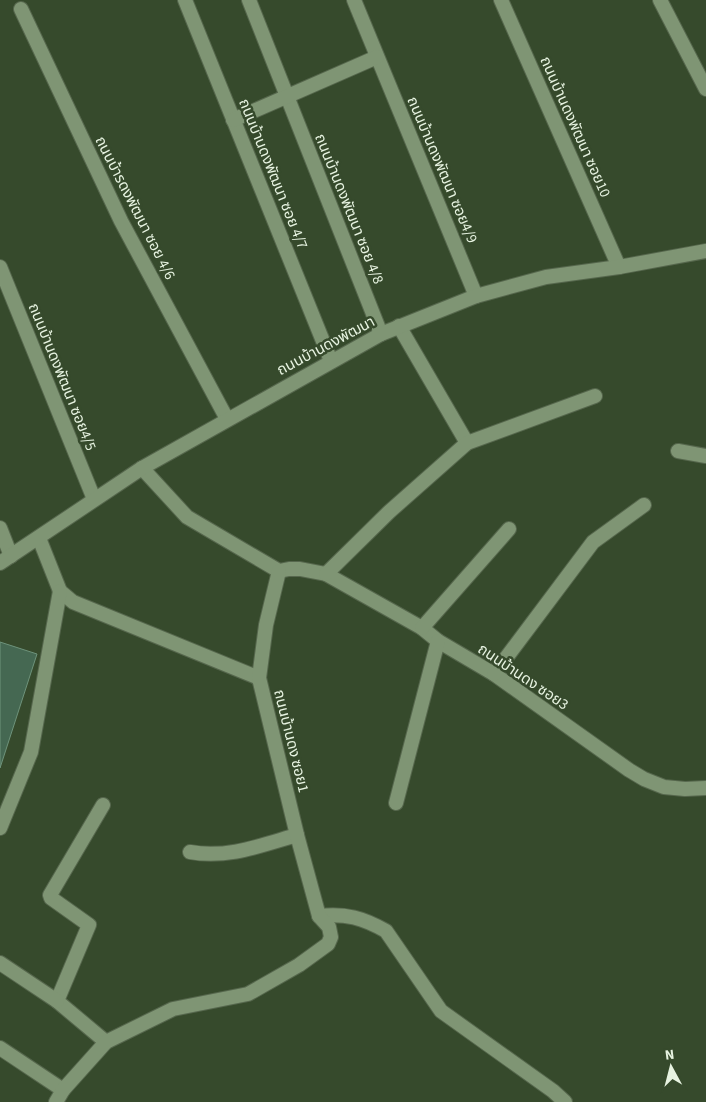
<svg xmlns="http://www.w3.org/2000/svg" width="706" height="1102" viewBox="0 0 706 1102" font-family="'Source Sans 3','Noto Sans Thai',sans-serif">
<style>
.building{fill:#456852;stroke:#6e937b}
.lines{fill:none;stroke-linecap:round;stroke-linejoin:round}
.minor-casing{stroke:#56674d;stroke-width:16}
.minor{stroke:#7f9574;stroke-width:14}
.labels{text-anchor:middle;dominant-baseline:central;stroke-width:5;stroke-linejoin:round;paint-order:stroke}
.street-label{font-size:15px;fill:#e7f3e1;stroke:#364a2c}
</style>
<rect width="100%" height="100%" fill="#364a2c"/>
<path class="building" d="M0,642L37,654L0,768Z"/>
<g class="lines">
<g class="minor-casing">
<g id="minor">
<path d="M185,0L331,361"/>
<path d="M249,0L381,334"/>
<path d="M354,0L476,296"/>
<path d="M501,0L619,267"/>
<path d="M660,0L706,89"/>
<path d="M21,9L121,221L227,419"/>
<path d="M233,120L377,57"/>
<path d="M0,267L94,499"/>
<path d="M399,326L467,443"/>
<path d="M678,451L706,456"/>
<path d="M142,468L187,517L279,571L289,569H300L326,574L422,628L438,641L494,674L629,770L644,779L664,787L685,789L706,788"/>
<path d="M0,528L11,556"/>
<path d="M39,538L60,591L73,602L259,678"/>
<path d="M0,563L142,468L381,334L476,296L546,277L619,267L706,251"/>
<path d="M326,574L389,512L467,443L595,396"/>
<path d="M422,628L509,529"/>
<path d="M494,674L593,542L644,505"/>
<path d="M396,803L438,641"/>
<path d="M103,805L50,895L51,898L89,925L57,1001L106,1042"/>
<path d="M0,828L31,752L60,591"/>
<path d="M190,852C227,859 262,845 297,835"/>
<path d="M319,916C346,913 363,918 386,931L441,1011L553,1091L565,1102"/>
<path d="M0,963L57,1001"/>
<path d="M0,1048L63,1090"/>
<path d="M56,1102L63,1090L106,1042L173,1009L248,994L299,965L328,944L331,937L329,927L319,916L297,835L259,678L266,625L279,571"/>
</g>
</g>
<use href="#minor" class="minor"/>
</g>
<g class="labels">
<g class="street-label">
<text transform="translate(575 127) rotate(66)">ถนนบ้านดงพัฒนา ซอย10</text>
<text transform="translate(442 170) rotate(67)">ถนนบ้านดงพัฒนา ซอย4/9</text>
<text transform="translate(273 174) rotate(68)">ถนนบ้านดงพัฒนา ซอย 4/7</text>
<text transform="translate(135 208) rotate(63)">ถนนบ้ารดงพัฒนา ซอย 4/6</text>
<text transform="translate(349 209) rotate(68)">ถนนบ้านดงพัฒนา ซอย 4/8</text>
<text transform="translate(326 346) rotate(-28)">ถนนบ้านดงพัฒนา</text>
<text transform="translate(62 377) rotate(68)">ถนนบ้านดงพัฒนา ซอย4/5</text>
<text transform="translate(523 677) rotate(34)">ถนนบ้านดง ซอย3</text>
<text transform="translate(291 741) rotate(76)">ถนนบ้านดง ซอย1</text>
</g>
</g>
<g transform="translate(671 1067) rotate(353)" stroke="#364a2c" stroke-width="4" paint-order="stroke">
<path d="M0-4L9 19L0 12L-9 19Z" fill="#e7f3e1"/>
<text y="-8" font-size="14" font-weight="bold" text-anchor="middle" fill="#e7f3e1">N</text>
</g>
</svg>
